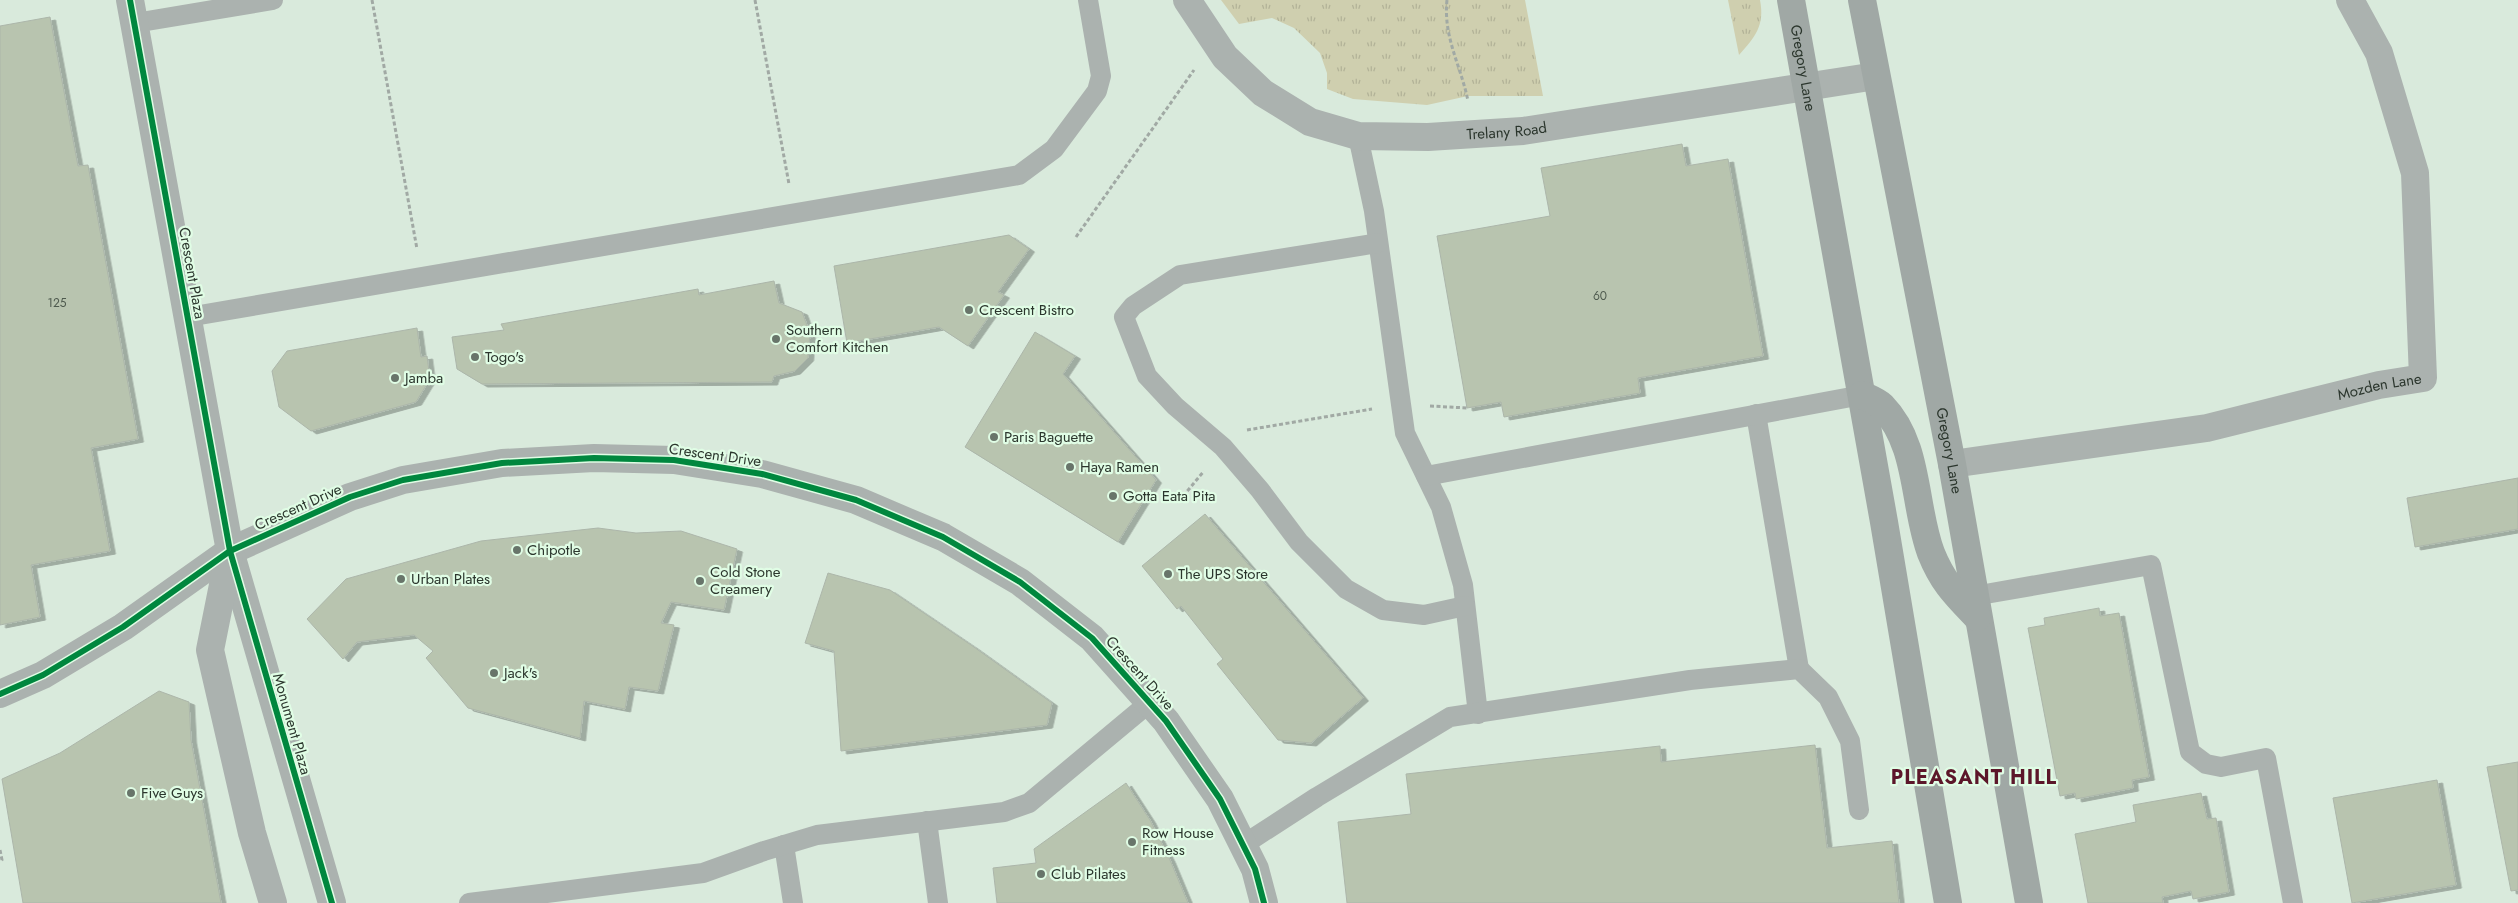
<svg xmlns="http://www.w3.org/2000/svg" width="2518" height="903" viewBox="0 0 2518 903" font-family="Jost,sans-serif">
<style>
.grass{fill:url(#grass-tufts)}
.building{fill:#b8c4af;stroke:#acb6aa;filter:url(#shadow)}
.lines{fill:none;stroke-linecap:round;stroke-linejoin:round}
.path{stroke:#a1a9a4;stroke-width:3;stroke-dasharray:4 2.5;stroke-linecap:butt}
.service{stroke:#abb2af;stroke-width:20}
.minor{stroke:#abb2af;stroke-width:28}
.tertiary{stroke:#abb2af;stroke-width:28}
.secondary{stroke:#a0a8a5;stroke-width:28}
.cycleway-casing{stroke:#e0fde5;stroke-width:9}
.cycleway{stroke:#00873e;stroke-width:6}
.poi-dot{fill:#68756a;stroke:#e0fde5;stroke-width:2}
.labels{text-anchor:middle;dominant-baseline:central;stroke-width:4.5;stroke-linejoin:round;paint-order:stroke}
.number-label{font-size:12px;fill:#4e5a4e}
.street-label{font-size:15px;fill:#2b362d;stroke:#e0fde5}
.poi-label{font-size:15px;fill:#2b362d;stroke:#e0fde5;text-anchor:start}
.district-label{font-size:20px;font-weight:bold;letter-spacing:1px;fill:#5c172a;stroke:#e0fde5}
</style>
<defs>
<pattern id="grass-tufts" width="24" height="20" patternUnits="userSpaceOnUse" patternTransform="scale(1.25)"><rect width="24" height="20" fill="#cfcfaf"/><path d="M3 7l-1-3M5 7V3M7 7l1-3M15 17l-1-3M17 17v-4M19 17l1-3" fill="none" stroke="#b2b297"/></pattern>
<filter id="shadow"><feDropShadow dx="5.5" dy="3" stdDeviation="0" flood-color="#0004"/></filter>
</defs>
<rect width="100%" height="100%" fill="#d9eadc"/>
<g class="grass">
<path d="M1221,0H1525L1543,96H1468L1427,105L1353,99L1327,89V73L1320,53L1294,28L1272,18L1239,24Z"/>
<path d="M1728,0H1760C1765,26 1755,37 1739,55Z"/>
</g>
<g class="building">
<path d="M50,17L78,166L88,165L138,439L91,448L110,551L31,565L40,617L0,625V26Z"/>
<path d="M1682,144L1686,166L1728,159L1763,356L1638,378L1640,393L1504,417L1501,402L1467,408L1437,236L1550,216L1541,168Z"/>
<path d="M1009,235L1029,249L998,292L1004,295L968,346L939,327L847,343L834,266Z"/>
<path d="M774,281L779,303L802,312L810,333L808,358L795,371L774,376L772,382L482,384L457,369L452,337L504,330L501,324L698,289L699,295Z"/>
<path d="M417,328L421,357L427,356L430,379L416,402L311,431L279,407L272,371L287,351Z"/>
<path d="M1035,332L1075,356L1063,374L1156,480L1118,542L965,447Z"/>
<path d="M2518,478V529L2415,547L2407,498Z"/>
<path d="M1205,514L1363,698L1311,743L1278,740L1217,664L1223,659L1181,606L1177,609L1142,566Z"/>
<path d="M598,528L636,533L681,531L737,549L724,610L671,602L661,623L674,625L658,691L629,687L625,709L584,701L580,738L468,708L426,658L433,651L414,635L357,642L343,659L307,619L346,579L481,541Z"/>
<path d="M828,573L890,590L974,647L1052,703L1047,725L841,751L834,651L805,643Z"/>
<path d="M2099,608L2100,616L2119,613L2149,777L2132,780L2133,788L2076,799L2075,793L2060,796L2028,628L2045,625L2044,618Z"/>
<path d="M159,691L189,702L191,740L221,903H23L2,779L60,753Z"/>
<path d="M1815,745L1827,848L1892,841L1899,903H1347L1338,822L1411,814L1406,774L1660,746L1661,762Z"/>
<path d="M2518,762V890L2511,891L2487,767Z"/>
<path d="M2437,780L2456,885L2352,903L2333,798Z"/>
<path d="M1126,783L1150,820L1170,860L1188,903H997L993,868L1036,863L1034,849Z"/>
<path d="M2201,793L2207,819L2216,818L2229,892L2193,899L2191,891L2162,897L2163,903H2088L2075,834L2136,822L2133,805Z"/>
</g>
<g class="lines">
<g class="path">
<path d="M372,0L417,249"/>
<path d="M755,0L789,184"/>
<path d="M1447,0C1443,37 1461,66 1468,101"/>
<path d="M1076,237L1194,70"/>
<path d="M1430,406L1467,408"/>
<path d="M1247,430L1372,409"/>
<path d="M1179,501L1204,471"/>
<path d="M0,850L2,860L0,862"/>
</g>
<g class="service">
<path d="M135,23L273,0"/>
<path d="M1358,136L1374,211L1405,433L1441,507L1463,585L1478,714"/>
<path d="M1378,243L1180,275L1133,306L1124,317L1147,376L1175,406L1223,447L1260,490L1299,542L1346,589L1383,610L1424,615L1465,606"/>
<path d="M188,317L1019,175L1054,149L1097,91L1101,76L1088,0"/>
<path d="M1756,414L1799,669"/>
<path d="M1426,476L1862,395"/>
<path d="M1974,596L2151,565L2190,752L2206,764L2221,767L2266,758L2293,903"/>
<path d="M927,821L938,903"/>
<path d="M784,845L793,903"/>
<path d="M1243,845L1317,797L1450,717L1690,680L1799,669L1828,697L1850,741L1859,810"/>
<path d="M469,903L703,873L764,851L817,835L1004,812L1029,803L1149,703"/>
</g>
<g class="minor">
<path id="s1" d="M1187,0L1225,57L1263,93L1310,122L1358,136L1428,137L1523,131L1876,76"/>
<path id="s2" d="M1952,464L2207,428L2379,385L2423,378L2415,173L2379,53L2350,0"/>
<path d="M0,694L43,675L123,627L230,551L350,497L403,480L502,463L594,458L674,460L762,474L856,500L943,537L1020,582L1092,638L1166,721L1220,799L1255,869L1264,903"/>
</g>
<g class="tertiary">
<path d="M130,0L230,551L332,903"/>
<path d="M229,555L210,650L252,833L273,903"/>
</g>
<g class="secondary">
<path id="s3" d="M1791,0L1884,522L1948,903"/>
<path id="s4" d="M1862,0L1952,464L2029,903"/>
<path d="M1862,395C1868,398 1877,401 1882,406C1920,445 1913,505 1931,553C1943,583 1956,595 1977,617"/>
</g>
<g class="cycleway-casing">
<g id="cycleway">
<path d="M130,0L230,551L332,903"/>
<path d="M0,694L43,675L123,627L230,551L350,497L403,480L502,463L594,458L674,460L762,474L856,500L943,537L1020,582L1092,638L1166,721L1220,799L1255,869L1264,903"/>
</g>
</g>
<use href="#cycleway" class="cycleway"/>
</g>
<g class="poi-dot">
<circle cx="969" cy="310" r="5"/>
<circle cx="776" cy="339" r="5"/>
<circle cx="475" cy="357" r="5"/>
<circle cx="395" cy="378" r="5"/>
<circle cx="994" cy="437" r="5"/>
<circle cx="1070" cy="467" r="5"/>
<circle cx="1113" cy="496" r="5"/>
<circle cx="517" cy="550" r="5"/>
<circle cx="1168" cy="574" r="5"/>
<circle cx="401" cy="579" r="5"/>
<circle cx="700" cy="581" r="5"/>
<circle cx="494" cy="673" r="5"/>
<circle cx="131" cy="793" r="5"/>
<circle cx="1132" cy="842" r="5"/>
<circle cx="1041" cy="874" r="5"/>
</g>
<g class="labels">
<g class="number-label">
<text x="1600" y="296">60</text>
<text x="57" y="303">125</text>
</g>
<g class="street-label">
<text stroke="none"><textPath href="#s3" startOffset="69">Gregory Lane</textPath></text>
<text stroke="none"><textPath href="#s1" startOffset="375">Trelany Road</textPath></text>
<text transform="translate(192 273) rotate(80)">Crescent Plaza</text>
<text stroke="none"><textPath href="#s2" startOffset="435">Mozden Lane</textPath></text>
<text stroke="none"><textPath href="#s4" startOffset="459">Gregory Lane</textPath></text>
<text transform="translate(715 455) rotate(8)">Crescent Drive</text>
<text transform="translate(298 507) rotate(-24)">Crescent Drive</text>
<text transform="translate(1140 673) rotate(48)">Crescent Drive</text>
<text transform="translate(292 724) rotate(74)">Monument Plaza</text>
</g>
<g class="poi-label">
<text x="979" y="310">Crescent Bistro</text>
<text x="786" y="330">Southern<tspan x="786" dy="17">Comfort Kitchen</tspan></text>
<text x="485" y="357">Togo's</text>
<text x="405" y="378">Jamba</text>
<text x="1004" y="437">Paris Baguette</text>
<text x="1080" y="467">Haya Ramen</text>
<text x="1123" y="496">Gotta Eata Pita</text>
<text x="527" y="550">Chipotle</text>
<text x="710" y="572">Cold Stone<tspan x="710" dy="17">Creamery</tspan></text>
<text x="1178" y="574">The UPS Store</text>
<text x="411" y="579">Urban Plates</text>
<text x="504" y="673">Jack's</text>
<text x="141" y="793">Five Guys</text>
<text x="1142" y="833">Row House<tspan x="1142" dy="17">Fitness</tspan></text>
<text x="1051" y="874">Club Pilates</text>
</g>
<g class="district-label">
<text x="1974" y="777">PLEASANT HILL</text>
</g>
</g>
</svg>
